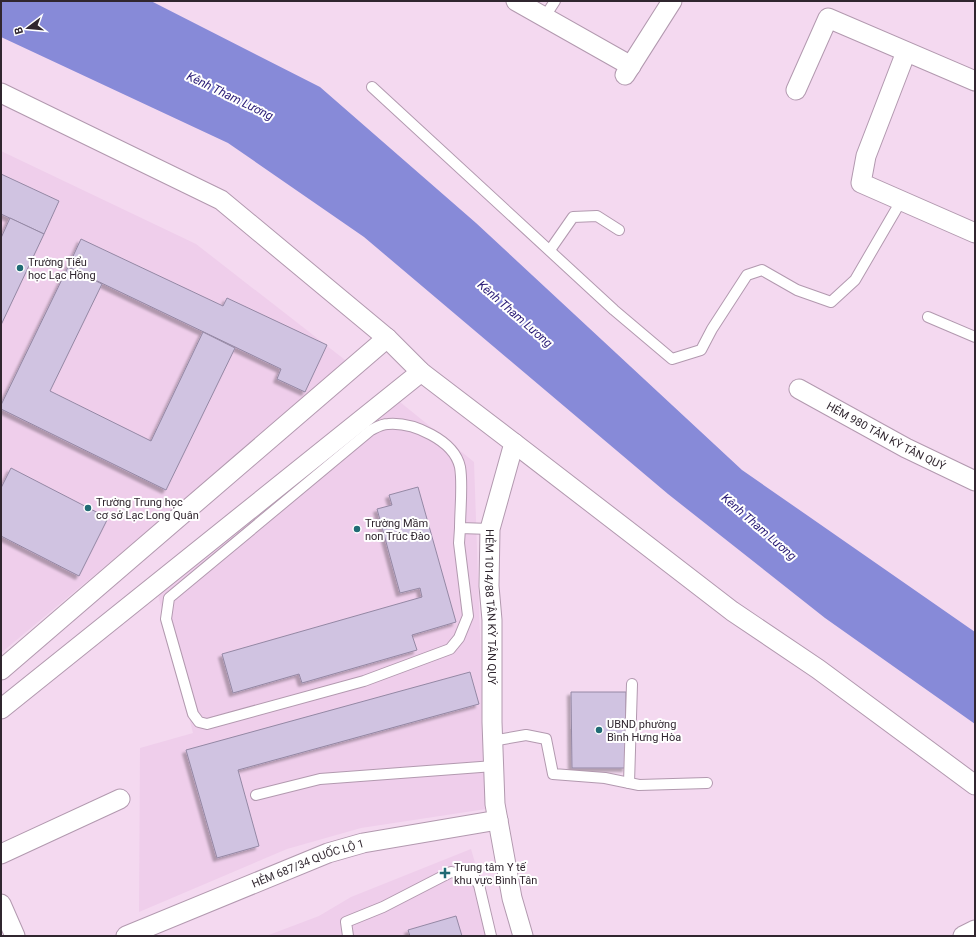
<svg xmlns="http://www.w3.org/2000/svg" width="976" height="937" viewBox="0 0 976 937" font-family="Roboto,sans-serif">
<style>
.built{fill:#efceeb}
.water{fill:#878ad8}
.building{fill:#d0c3e1;stroke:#9488a4;filter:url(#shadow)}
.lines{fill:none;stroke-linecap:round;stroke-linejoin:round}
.service-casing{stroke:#b299af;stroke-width:12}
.minor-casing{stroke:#b299af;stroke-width:21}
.service{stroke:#fff;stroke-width:10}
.minor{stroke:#fff;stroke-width:19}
.poi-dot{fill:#206b74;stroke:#fff;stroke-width:1.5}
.labels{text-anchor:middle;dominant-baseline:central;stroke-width:4;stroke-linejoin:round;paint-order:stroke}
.poi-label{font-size:11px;fill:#30262f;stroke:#fff;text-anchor:start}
.street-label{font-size:11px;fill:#30262f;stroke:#fff}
.water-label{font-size:12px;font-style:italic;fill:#291b76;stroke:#fff}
</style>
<defs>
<filter id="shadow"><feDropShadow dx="-3.5" dy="3.5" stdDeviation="1" flood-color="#0004"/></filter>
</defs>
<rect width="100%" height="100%" fill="#f4d9f0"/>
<g class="built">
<path d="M1,151L196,244L349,363L1,653Z"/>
<path d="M395,398L474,462L486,809L361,828L287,849L139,912L140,748L193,733L158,595Z"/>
<path d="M471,849L496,936H266L319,916L351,897Z"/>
</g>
<path class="water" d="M1,1H151L320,87L476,223L742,470L975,632V724L825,618L668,494L364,237L228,143L1,37Z"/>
<g class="building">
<path d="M1,174L59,201L44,234L1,214Z"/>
<path d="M10,218L44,234L1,325V238Z"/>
<path d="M81,239L223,306L227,298L327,345L305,392L277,379L281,369L68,267Z"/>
<path d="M68,267L102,284L50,391L151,441L203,332L235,348L166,490L1,409V405Z"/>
<path d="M11,468L108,518L79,576L1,536V488Z"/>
<path d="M418,487L456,622L412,635L417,650L302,683L299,674L233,693L222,654L422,597L420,588L400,593L377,509L392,505L389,495Z"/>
<path d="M470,672L479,704L238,770L259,846L217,858L186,750Z"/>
<path d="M571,692H626V768H572Z"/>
<path d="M456,916L462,936H410L408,930Z"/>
</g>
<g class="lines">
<g class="service-casing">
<g id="service">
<path d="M544,18L555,1"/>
<path d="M372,87L614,310L672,359L701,350L712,329L747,275L762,270L797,290L831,302L855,280L901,201"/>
<path d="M550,250L573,217L597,216L619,230"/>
<path d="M928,317L975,337"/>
<path d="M460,528C460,509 463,484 460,467C454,440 413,422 388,424C382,424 377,427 371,430L169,598L166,619L193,714L199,722L207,724L364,681L450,649L459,638L468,616L459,543L460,528L490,529"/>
<path d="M492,741L526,735L546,739L553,774L605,778L639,785L707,783"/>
<path d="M629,783L632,684"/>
<path d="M256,795L320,779L494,766"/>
<path d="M348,936L346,922L383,907L451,872L474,877L479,885L491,936"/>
</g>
</g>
<g class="minor-casing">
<g id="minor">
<path d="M516,1L631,66"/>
<path d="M906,52L866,156L861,183L975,233"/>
<path d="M625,75L672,1"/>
<path d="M796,90L828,18L975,81"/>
<path id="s1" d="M1,93L221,200L387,338L421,372L514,443L490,529L489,586L492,620V722L495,804L512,898L523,936"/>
<path id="s2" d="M799,389L906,448L975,481"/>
<path d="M514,443L732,611L818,669L975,785"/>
<path d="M1,670L387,338"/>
<path d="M1,709L421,372"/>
<path d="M1,854L120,799"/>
<path d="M1,904L15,936"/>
<path id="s3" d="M126,936L328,853L363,843L498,820"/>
<path d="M963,936L975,930"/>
</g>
</g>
<use href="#service" class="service"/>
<use href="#minor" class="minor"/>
</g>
<g class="poi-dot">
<circle cx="20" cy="268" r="4"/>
<circle cx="88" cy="508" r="4"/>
<circle cx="357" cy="529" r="4"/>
<circle cx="599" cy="730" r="4"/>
<path d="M443 867h4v4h4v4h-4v4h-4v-4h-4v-4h4z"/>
</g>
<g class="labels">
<g class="poi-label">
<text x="28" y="262">Trường Tiểu<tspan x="28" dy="13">học Lạc Hồng</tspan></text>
<text x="96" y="502">Trường Trung học<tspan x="96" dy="13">cơ sở Lạc Long Quân</tspan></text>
<text x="365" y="523">Trường Mầm<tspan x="365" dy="13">non Trúc Đào</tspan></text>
<text x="607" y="724">UBND phường<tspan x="607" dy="13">Bình Hưng Hòa</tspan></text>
<text x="454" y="867">Trung tâm Y tế<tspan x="454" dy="13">khu vực Bình Tân</tspan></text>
</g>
<g class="street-label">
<text stroke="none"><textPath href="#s2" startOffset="99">HẺM 980 TÂN KỲ TÂN QUÝ</textPath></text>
<text stroke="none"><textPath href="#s1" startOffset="793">HẺM 1014/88 TÂN KỲ TÂN QUÝ</textPath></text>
<text stroke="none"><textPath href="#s3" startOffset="196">HẺM 687/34 QUỐC LỘ 1</textPath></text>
</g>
<g class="water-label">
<text transform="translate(230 96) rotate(26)">Kênh Tham Lương</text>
<text transform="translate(515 314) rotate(41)">Kênh Tham Lương</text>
<text transform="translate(759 527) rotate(41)">Kênh Tham Lương</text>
</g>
</g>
<rect width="976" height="937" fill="none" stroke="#30262f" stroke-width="4"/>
<g transform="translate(28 28) rotate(254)" stroke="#ffffff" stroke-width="3" paint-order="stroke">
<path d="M0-3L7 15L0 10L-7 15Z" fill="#30262f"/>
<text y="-6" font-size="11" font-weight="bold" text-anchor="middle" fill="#30262f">B</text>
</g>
</svg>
